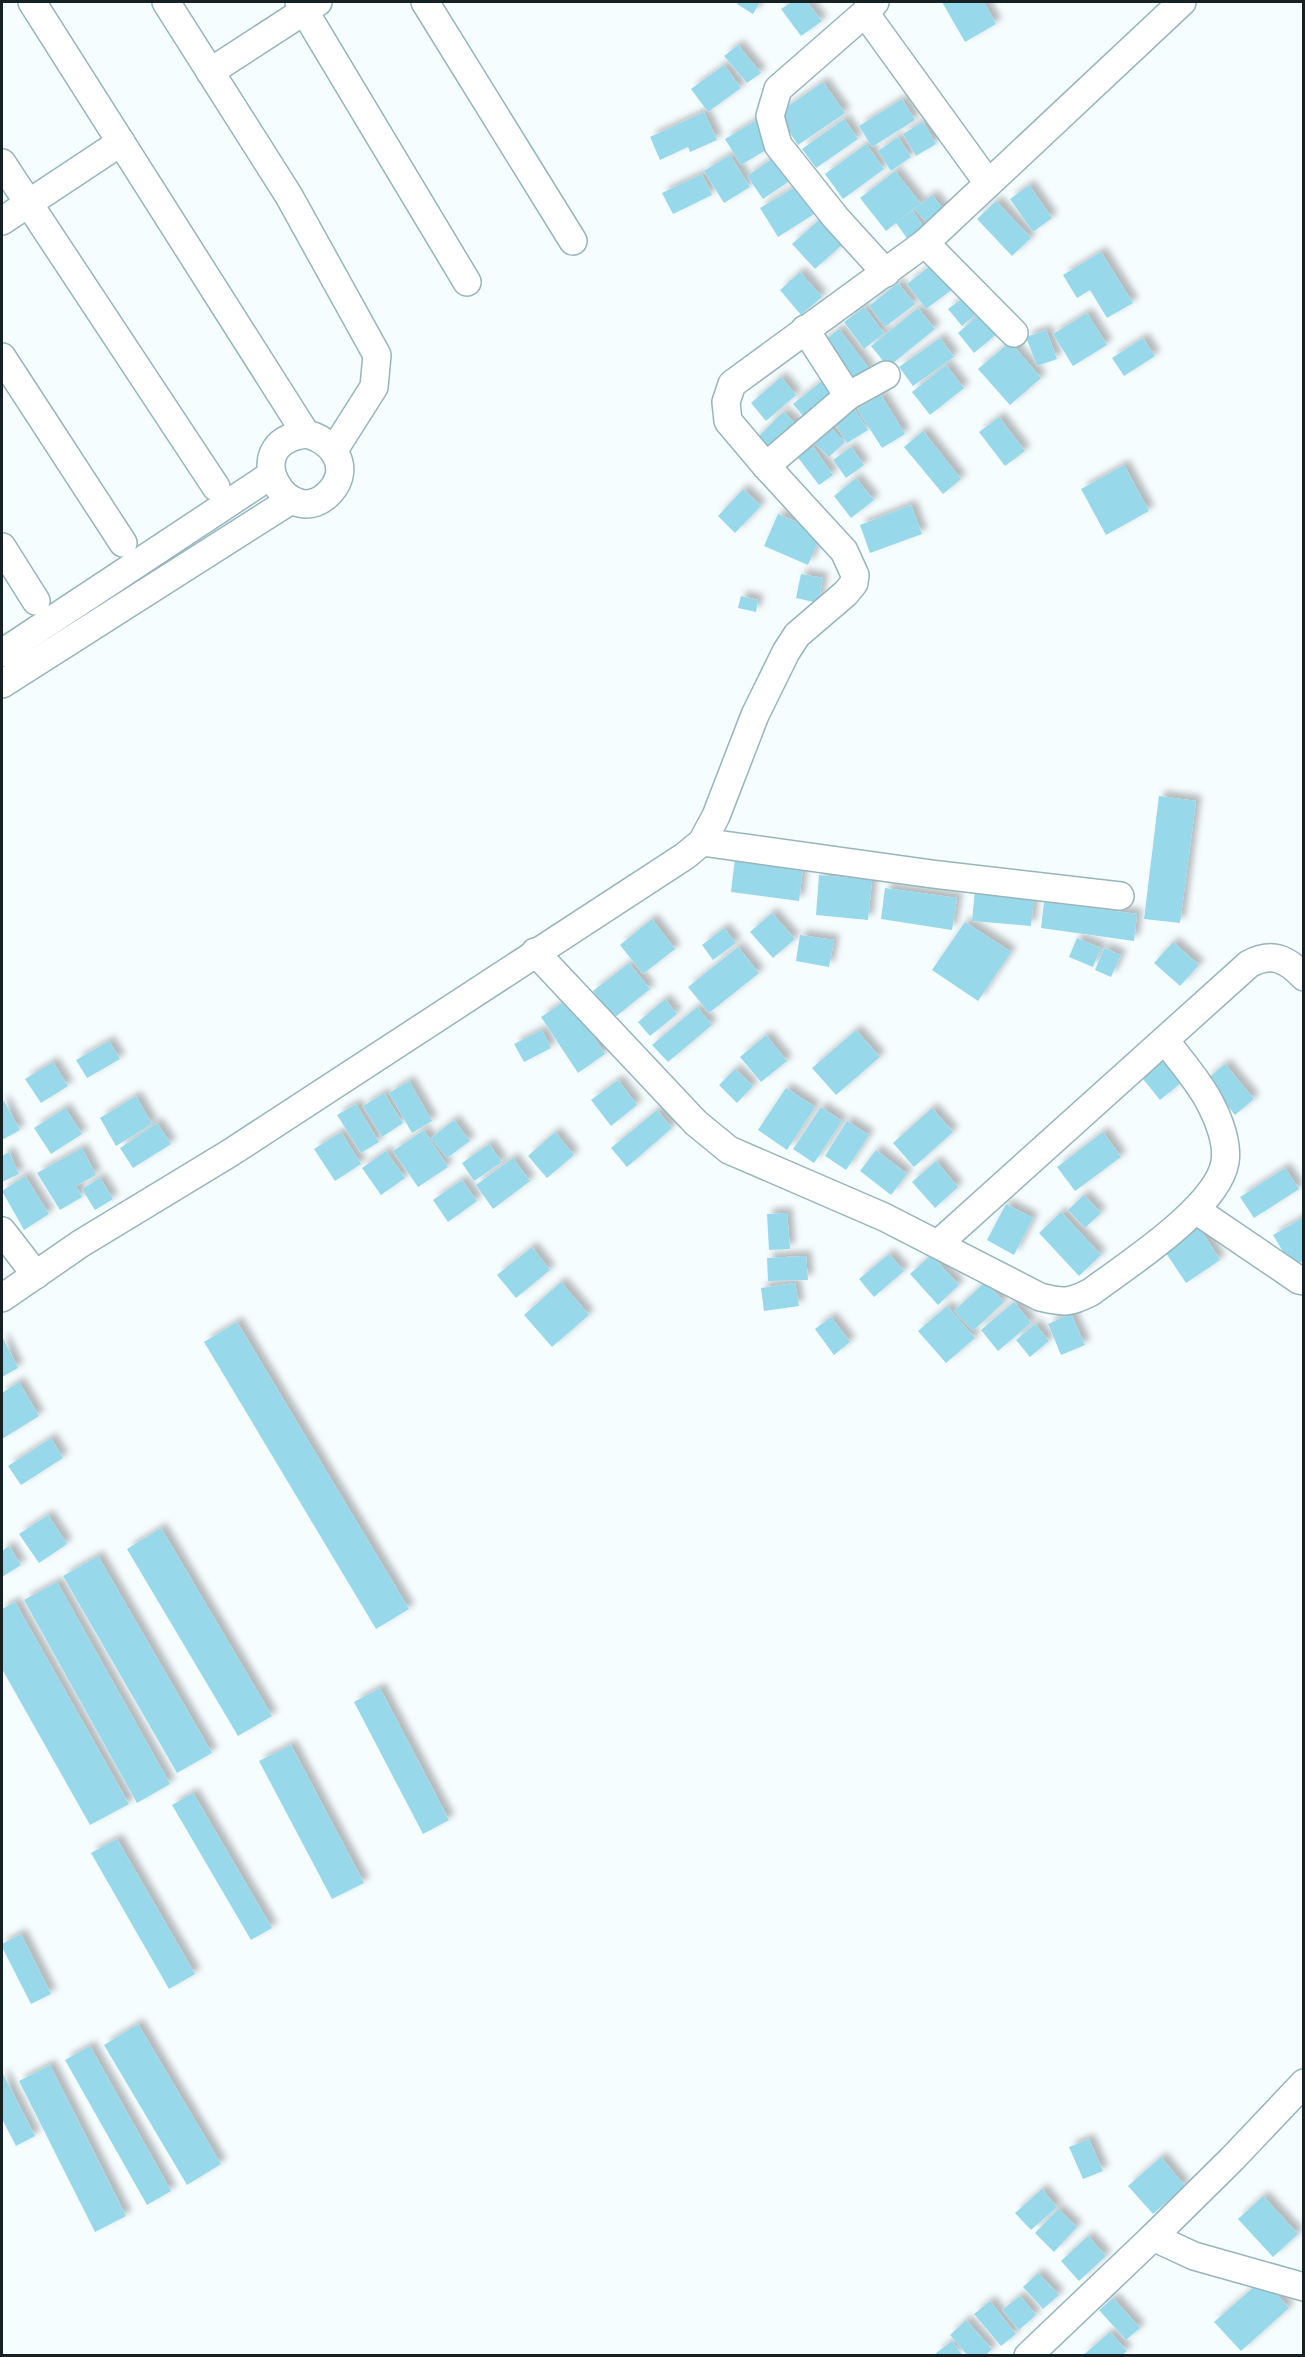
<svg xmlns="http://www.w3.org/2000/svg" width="1305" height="2357" viewBox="0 0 1305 2357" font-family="'Zilla Slab',serif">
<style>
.building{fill:#97d9eb;filter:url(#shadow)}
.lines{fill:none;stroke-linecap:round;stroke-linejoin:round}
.minor-casing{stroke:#96b5bd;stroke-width:30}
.minor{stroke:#fff;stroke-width:27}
</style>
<defs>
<filter id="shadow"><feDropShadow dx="5.5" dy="-5.5" stdDeviation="3" flood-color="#0004"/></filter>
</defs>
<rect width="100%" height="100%" fill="#f6fdff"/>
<g class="building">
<path d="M738,2H760L753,14L737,4Z"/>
<path d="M792,2H807L822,21L801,36L781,9Z"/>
<path d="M942,2H984L996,24L965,42Z"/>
<path d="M738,45L761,73L747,83L724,56Z"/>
<path d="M724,65L741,88L708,112L691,89Z"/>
<path d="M823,82L845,113L798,145L777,114Z"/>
<path d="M902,99L915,120L872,147L859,126Z"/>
<path d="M704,112L717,140L690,152L688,147L660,160L650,137Z"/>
<path d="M844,119L858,139L816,168L802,149Z"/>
<path d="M755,121L771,147L741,165L725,139Z"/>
<path d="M923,122L936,144L916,156L903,134Z"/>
<path d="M898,137L911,157L891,171L878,151Z"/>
<path d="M866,144L884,169L843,199L825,174Z"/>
<path d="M779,154L794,178L763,199L747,176Z"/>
<path d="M730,155L750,187L724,203L704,171Z"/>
<path d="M895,171L921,204L898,221L913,211L928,233L912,245L896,223L886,231L860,198Z"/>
<path d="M702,174L712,195L673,214L662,193Z"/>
<path d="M1029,185L1052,218L1033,232L1010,199Z"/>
<path d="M797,186L814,214L778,237L760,208Z"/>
<path d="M932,195L950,217L933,231L915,209Z"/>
<path d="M996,201L1031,238L1012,256L977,219Z"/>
<path d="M820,219L843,244L815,269L792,244Z"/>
<path d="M1101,252L1133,303L1107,318L1090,290L1077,298L1063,275Z"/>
<path d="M934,263L954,288L926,309L907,284Z"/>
<path d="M800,272L822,297L801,315L780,290Z"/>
<path d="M898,283L915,304L885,327L869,306Z"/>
<path d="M968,294L981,310L962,326L948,309Z"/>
<path d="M864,307L884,333L864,349L844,322Z"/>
<path d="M918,308L935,329L888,367L871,346Z"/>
<path d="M982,312L999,332L974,353L958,333Z"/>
<path d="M1087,313L1107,345L1073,366L1053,334Z"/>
<path d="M839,329L871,371L850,388L818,346Z"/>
<path d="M1046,330L1057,359L1037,366L1026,337Z"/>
<path d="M940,338L954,357L913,386L899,367Z"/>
<path d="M1143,338L1155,356L1124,376L1112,358Z"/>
<path d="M1010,342L1041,378L1010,405L978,369Z"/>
<path d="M946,365L964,388L930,415L912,392Z"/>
<path d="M781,377L796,395L766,421L751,403Z"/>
<path d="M823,380L839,399L809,423L793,404Z"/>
<path d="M881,395L905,434L882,448L857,409Z"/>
<path d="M850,402L868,430L847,443L829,415Z"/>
<path d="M783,412L802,429L772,460L753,442Z"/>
<path d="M999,417L1025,451L1005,466L979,432Z"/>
<path d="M829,426L845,442L829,457L813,442Z"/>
<path d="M923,431L961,479L943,494L904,447Z"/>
<path d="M811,444L833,475L819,485L796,455Z"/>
<path d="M851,447L864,465L846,478L833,460Z"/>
<path d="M1124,465L1149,511L1106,535L1081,489Z"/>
<path d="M856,478L874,500L851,518L834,496Z"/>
<path d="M743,489L761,506L735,533L718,516Z"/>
<path d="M911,505L922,534L870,553L860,525Z"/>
<path d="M778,514L822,533L808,565L764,546Z"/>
<path d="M801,574L823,578L818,603L796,598Z"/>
<path d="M741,596L758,600L756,612L738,608Z"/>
<path d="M1159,796L1196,801L1180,923L1144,919Z"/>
<path d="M735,858L803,867L799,901L731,892Z"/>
<path d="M819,875L872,880L868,920L816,915Z"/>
<path d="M885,888L957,898L952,930L881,919Z"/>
<path d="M975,890L1034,895L1031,926L972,921Z"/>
<path d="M1044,902L1137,914L1134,941L1041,928Z"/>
<path d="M772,913L795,939L773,958L750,932Z"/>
<path d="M652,919L675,949L643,974L620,945Z"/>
<path d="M965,922L1011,952L978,1001L932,970Z"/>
<path d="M724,928L736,943L713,960L702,945Z"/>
<path d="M800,935L834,940L829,967L796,961Z"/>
<path d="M1077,938L1101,948L1093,967L1069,957Z"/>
<path d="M1173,942L1199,965L1180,986L1154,963Z"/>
<path d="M738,947L759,973L709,1013L688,987Z"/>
<path d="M1104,948L1121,955L1111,977L1095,970Z"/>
<path d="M629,963L650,989L614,1018L593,991Z"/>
<path d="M568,999L605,1054L578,1073L541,1017Z"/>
<path d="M665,999L677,1014L650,1036L638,1022Z"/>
<path d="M697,1007L712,1025L668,1062L652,1045Z"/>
<path d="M542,1030L551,1048L524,1062L514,1044Z"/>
<path d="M856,1030L880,1057L836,1095L812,1068Z"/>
<path d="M766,1035L787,1061L761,1082L740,1057Z"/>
<path d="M109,1041L120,1059L87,1078L76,1060Z"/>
<path d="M1161,1056L1182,1082L1160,1100L1139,1074Z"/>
<path d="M53,1062L68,1086L41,1103L25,1079Z"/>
<path d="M1225,1064L1254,1099L1235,1115L1206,1080Z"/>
<path d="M735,1069L753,1086L737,1103L719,1085Z"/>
<path d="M618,1080L637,1105L611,1126L591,1100Z"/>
<path d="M409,1081L432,1121L412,1133L389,1093Z"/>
<path d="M786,1088L815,1107L787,1150L758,1130Z"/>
<path d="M384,1093L403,1123L382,1137L363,1106Z"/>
<path d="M136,1096L152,1124L116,1146L100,1118Z"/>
<path d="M4,1101L20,1130L2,1140V1102Z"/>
<path d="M356,1104L379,1142L361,1153L337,1115Z"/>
<path d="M821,1107L842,1121L814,1163L793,1149Z"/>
<path d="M65,1108L82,1134L51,1154L34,1128Z"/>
<path d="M932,1108L953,1132L914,1167L893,1143Z"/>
<path d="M657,1110L672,1128L627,1167L611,1148Z"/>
<path d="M454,1120L470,1141L447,1158L431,1138Z"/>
<path d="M847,1121L869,1135L846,1170L825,1156Z"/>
<path d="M157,1123L171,1144L133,1168L120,1148Z"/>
<path d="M424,1130L448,1167L418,1187L393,1151Z"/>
<path d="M341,1132L361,1164L335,1181L314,1149Z"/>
<path d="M555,1132L574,1155L547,1178L528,1156Z"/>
<path d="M1103,1132L1121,1157L1075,1191L1057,1167Z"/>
<path d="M489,1144L502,1162L474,1181L462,1163Z"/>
<path d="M82,1148L96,1175L76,1186L82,1197L60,1210L37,1173Z"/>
<path d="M876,1150L907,1174L891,1195L860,1171Z"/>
<path d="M386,1151L405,1178L381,1195L362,1168Z"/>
<path d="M9,1152L19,1174L2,1182V1156Z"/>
<path d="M513,1158L530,1181L493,1209L476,1185Z"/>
<path d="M936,1161L958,1187L935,1208L912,1182Z"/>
<path d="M1285,1168L1299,1189L1254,1218L1240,1197Z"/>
<path d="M25,1176L49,1214L24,1230L2,1191Z"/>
<path d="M100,1178L113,1199L95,1210L82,1189Z"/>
<path d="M462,1180L477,1201L448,1222L433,1200Z"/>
<path d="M1084,1195L1101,1213L1085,1228L1068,1210Z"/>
<path d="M1006,1204L1033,1218L1014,1255L987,1240Z"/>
<path d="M1061,1212L1101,1255L1079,1276L1039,1233Z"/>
<path d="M787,1213L790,1249L769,1250L767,1214Z"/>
<path d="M1304,1217V1260L1292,1267L1273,1235Z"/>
<path d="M1199,1227L1220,1260L1186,1283L1164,1250Z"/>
<path d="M532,1247L550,1270L516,1298L497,1275Z"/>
<path d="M889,1254L904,1271L874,1297L859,1279Z"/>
<path d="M931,1255L959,1285L938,1305L910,1274Z"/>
<path d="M806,1256L808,1280L768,1281L767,1258Z"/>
<path d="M561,1282L589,1315L552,1347L524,1315Z"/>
<path d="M985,1282L1004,1302L973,1331L954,1311Z"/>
<path d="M795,1283L799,1306L764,1311L761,1288Z"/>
<path d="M1014,1302L1031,1323L998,1351L981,1330Z"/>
<path d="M947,1306L975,1338L946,1363L918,1331Z"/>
<path d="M1071,1314L1085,1345L1061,1355L1048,1324Z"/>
<path d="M831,1317L850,1342L834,1355L815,1329Z"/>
<path d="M237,1322L409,1609L376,1629L204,1342Z"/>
<path d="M1035,1324L1049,1341L1030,1357L1016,1340Z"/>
<path d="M2,1336L18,1368L2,1377Z"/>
<path d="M19,1382L39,1416L2,1439V1393Z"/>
<path d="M51,1438L63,1458L21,1485L8,1466Z"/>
<path d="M48,1515L67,1544L39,1563L19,1534Z"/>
<path d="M161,1528L272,1716L238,1736L127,1549Z"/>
<path d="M9,1546L21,1565L2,1577V1551Z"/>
<path d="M98,1556L212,1753L177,1773L63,1576Z"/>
<path d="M57,1582L170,1784L137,1803L24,1600Z"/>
<path d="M15,1602L129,1804L90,1825L2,1669V1609Z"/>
<path d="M380,1688L449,1820L423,1834L354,1702Z"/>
<path d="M291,1745L364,1883L332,1899L259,1761Z"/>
<path d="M193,1793L272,1928L251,1940L172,1805Z"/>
<path d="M117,1839L195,1974L169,1989L91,1853Z"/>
<path d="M21,1934L51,1994L31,2004L2,1947V1944Z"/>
<path d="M138,2024L221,2164L187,2185L104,2045Z"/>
<path d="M90,2046L171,2191L147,2205L65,2060Z"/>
<path d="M50,2065L126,2216L95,2232L19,2081Z"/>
<path d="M2,2072L35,2136L16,2146L2,2119Z"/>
<path d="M1089,2139L1103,2171L1083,2179L1069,2147Z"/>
<path d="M1161,2157L1185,2186L1153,2214L1128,2186Z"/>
<path d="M1042,2189L1057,2207L1031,2230L1015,2213Z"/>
<path d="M1263,2196L1298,2234L1273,2257L1238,2219Z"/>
<path d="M1058,2209L1077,2227L1054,2252L1035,2233Z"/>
<path d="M1088,2236L1106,2256L1079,2281L1061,2261Z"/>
<path d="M1038,2273L1059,2295L1043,2309L1023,2287Z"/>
<path d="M1263,2279L1289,2308L1241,2351L1214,2322Z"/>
<path d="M1020,2296L1036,2315L1019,2330L1002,2310Z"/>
<path d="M1113,2298L1140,2328L1126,2340L1099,2310Z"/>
<path d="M990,2301L1016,2334L1001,2346L974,2314Z"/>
<path d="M966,2320L992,2349L985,2356H968L950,2335Z"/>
<path d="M1110,2332L1127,2351L1121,2356H1082Z"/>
<path d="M952,2341L963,2356H938L936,2353Z"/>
</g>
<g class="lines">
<g class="minor-casing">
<g id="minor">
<path d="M32,2L306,434C332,439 352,467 331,491C291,538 233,443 306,434"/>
<path d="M166,2L289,196L377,355L374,387L334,450"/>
<path d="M299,2L467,282"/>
<path d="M425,2L573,241"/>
<path d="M875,2L865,13L778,89L770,116L778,145L836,218L886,273"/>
<path d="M865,13L988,183"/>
<path d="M210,72L318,2"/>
<path d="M2,163L216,487"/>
<path d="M2,221L121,142"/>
<path d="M925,243L1014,333"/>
<path d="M805,329L848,396"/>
<path d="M2,357L123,543"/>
<path d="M766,466L848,396L886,375"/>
<path d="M2,547L36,601"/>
<path d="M2,653L271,475"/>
<path d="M2,684L291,500"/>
<path d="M702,842L932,874L1120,896"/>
<path d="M535,952L696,1123L729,1150L884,1217L1040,1297C1064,1303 1070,1303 1091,1292C1127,1265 1218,1207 1225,1162C1228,1144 1219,1120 1211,1105C1200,1082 1180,1061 1166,1041"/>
<path d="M1196,1210L1299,1280L1304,1281"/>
<path d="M2,1231L36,1275"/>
<path d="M938,1244L1249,964C1272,952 1286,958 1304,977"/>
<path d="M2,1298L80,1244L230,1153L685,856L702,842L716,816L755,715L786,652L797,635L846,593L854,583L855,575L844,551L766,466L728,421L726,402L732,384L925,243L1182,2"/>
<path d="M1153,2237L1232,2159L1304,2083"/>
<path d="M1028,2356L1153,2237L1194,2256L1304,2287"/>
</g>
</g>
<use href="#minor" class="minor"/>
</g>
<rect width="1305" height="2357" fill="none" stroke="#152124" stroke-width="6"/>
</svg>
